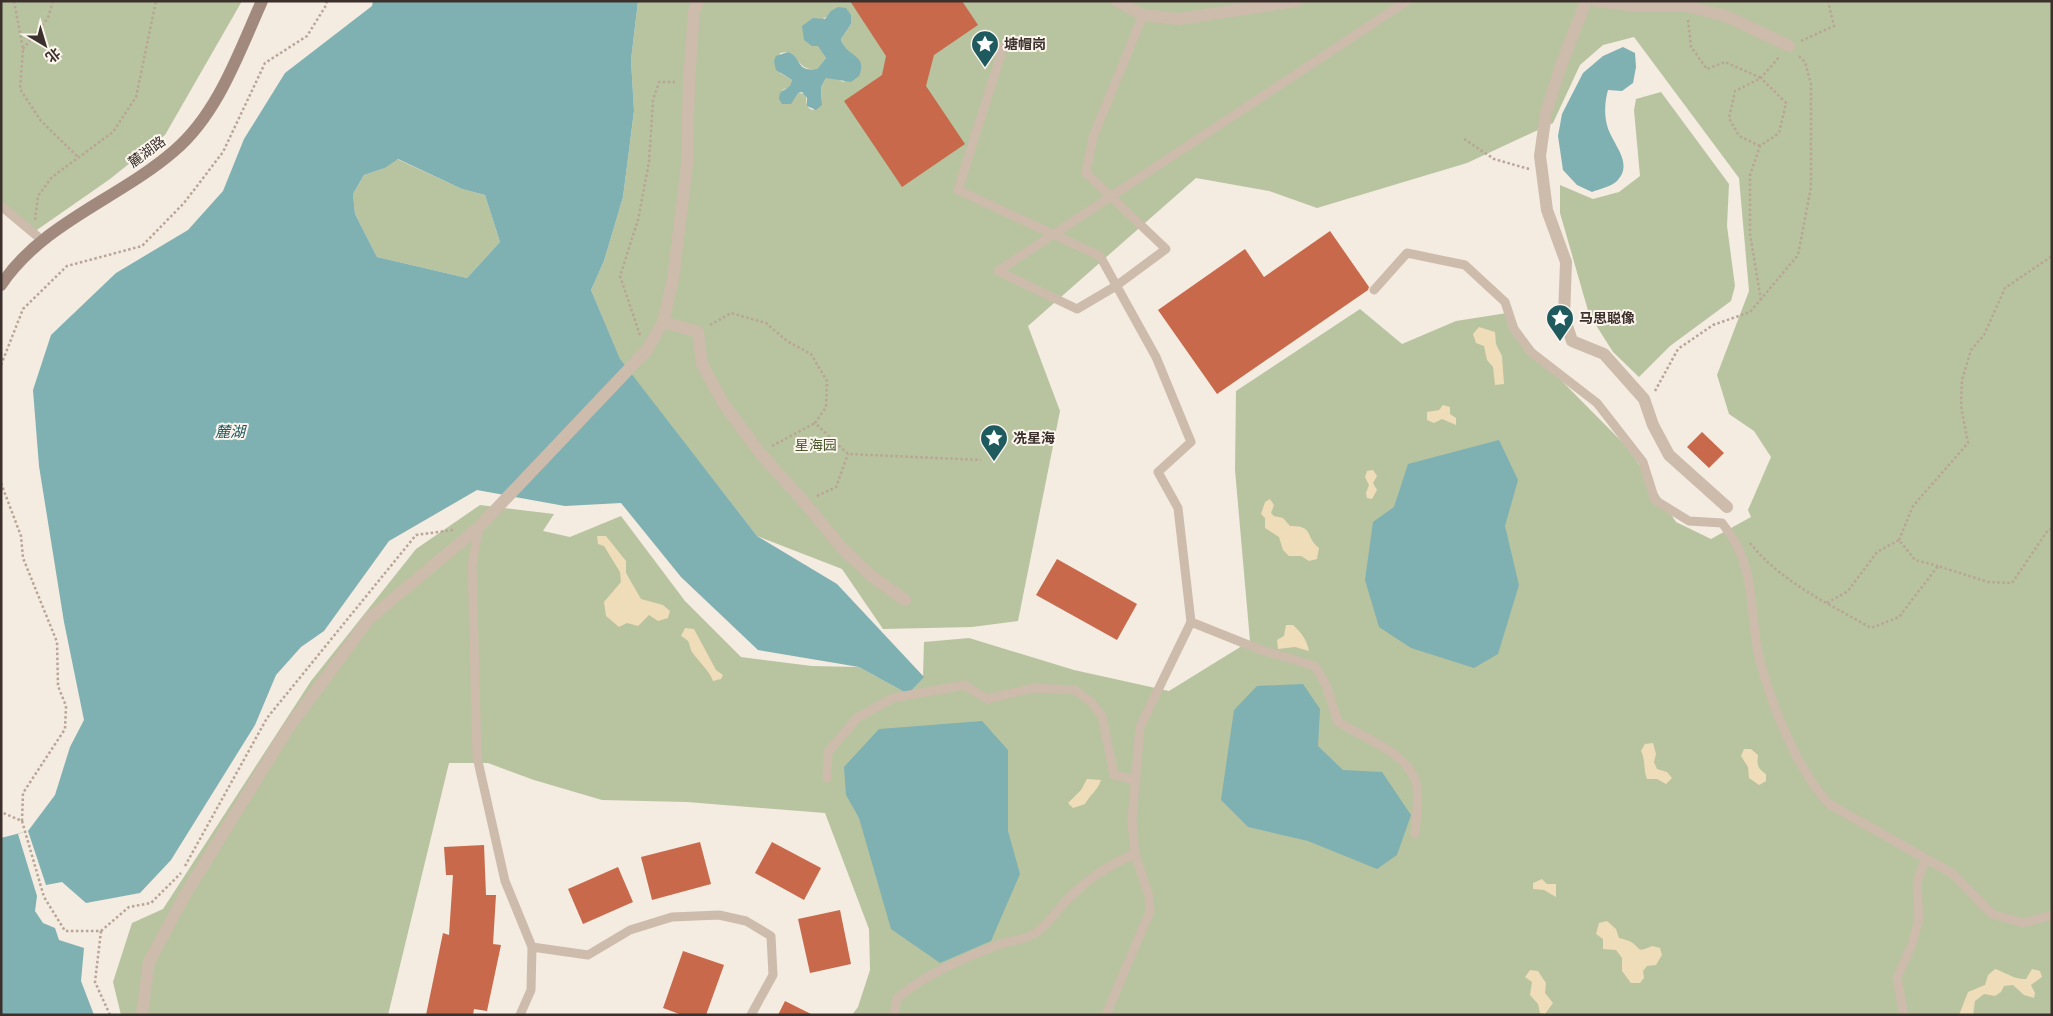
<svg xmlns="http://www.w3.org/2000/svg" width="2053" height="1016" viewBox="0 0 2053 1016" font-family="Signika,'Noto Sans SC',sans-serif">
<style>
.green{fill:#b8c4a0;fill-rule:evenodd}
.sand{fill:#efdcb8}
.water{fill:#7fb0b2;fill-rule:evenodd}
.building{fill:#c8694b}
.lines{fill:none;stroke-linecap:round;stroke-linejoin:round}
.path{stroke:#b9a596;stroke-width:2.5;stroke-dasharray:2.5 2.5;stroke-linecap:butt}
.service{stroke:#cdbbac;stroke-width:9}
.pedestrian{stroke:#cdbbac;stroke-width:12}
.tertiary{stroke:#cdbbac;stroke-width:12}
.secondary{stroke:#a18a7d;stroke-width:12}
.labels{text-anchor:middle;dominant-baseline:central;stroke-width:4;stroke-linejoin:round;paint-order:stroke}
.poi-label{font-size:14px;font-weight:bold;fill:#3b302b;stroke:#fbf5ee;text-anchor:start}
.street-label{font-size:14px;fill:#3b302b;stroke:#fbf5ee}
.park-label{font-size:14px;fill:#4a5a2e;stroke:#fbf5ee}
.water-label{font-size:15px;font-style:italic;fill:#1f5a5e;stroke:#fbf5ee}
</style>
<rect width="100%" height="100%" fill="#f4ebe1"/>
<g class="green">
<path d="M1,1H242L165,135L110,179L34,232L1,206Z"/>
<path d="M638,1H2052V1015H852L858,1007L870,970L869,929L825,813L687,802L602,800L534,780L488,763H449L388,1015H121L113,982L132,923L163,909L311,681L416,549L480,505L554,514L543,531L570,537L621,516L685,601L741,657L812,666L859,667L908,694L923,677L924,642L969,638L1074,670L1169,691L1250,641L1235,470L1236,391L1360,309L1402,344L1456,321L1507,313L1548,367L1629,449L1676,522L1711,539L1751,517L1748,510L1771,457L1754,431L1729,414L1717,375L1749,291L1739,178L1634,37L1603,45L1580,65L1553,123L1467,163L1317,208L1269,191L1196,178L1028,326L1060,411L1018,621L972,627L883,629L842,569L757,536L620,360L591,290L604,261L623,197L634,111L631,60ZM851,15V24L841,39L845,51L844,82L831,77L826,78L821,87L822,101L813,110C804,107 808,101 805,94L782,90L790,87L792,80L780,73V53L788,52C801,60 800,71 817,69L826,58L818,45L821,20L828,16Z"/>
<path d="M1661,92L1729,184L1727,226L1735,286L1731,301L1670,346L1639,377L1613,352L1589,314L1560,213V185L1593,199L1619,192L1640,176L1634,110L1636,99Z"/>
<path d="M397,159L462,189L485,195L500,242L467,278L377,257L355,214L353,194L364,175L385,168Z"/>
</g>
<g class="sand">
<path d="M1479,327L1495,332L1496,344L1502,356L1504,384L1495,385L1493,367L1487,360L1484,346L1476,343L1473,334Z"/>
<path d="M1443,405L1450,407V414L1456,418V425L1442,419L1434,423L1427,420V412L1439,410Z"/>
<path d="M1373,470L1377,476L1373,483L1377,490L1372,499L1367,498L1366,493L1369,485L1365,477L1367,471Z"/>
<path d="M1270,499L1274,505L1271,513L1274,516L1283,518L1290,526C1314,525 1305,537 1319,548L1317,559L1309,561L1301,556H1289L1283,550L1279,537L1265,528V518L1261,514L1265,502Z"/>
<path d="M597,536H606L626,561V573L641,599L663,605L670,611L668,618L658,621L649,615L638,626L627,623L619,627L606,616L604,602L621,582L620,572L604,546L598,544Z"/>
<path d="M1286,625H1293C1301,632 1307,640 1309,651L1295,647L1278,649L1277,640L1284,636Z"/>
<path d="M685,628L694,629L716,670L723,675L721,679L713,681C709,670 699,662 692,652C690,649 690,644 688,641C687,640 683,637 681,636Z"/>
<path d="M1653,743L1656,754L1654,762L1657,769L1667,772L1672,778L1666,784L1657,779H1647C1643,770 1646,761 1641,751L1645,744Z"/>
<path d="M1744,749H1751L1758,755C1757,765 1757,768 1766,774V781L1759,785L1749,778L1748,767L1741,756Z"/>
<path d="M1087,779L1101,780C1098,790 1090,795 1085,804L1073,808L1068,803L1081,790Z"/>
<path d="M1542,879L1547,884H1556V897L1544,890L1533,889V883Z"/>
<path d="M1607,921L1616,929L1619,938C1623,939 1628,940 1631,942C1642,949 1636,953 1652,946L1660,948L1662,955L1656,965L1647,966L1643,971L1644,978L1640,983H1631L1622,971V958L1616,950L1603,949V939L1596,934L1599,923Z"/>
<path d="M1995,969C2005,972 2015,980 2026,979L2032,969L2040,971L2042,977L2031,985L2035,993L2034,998L2024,995L2013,985L2004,986L2001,992L1995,996L1984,994L1975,1001L1973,1015H1959L1968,992L1985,985L1988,975Z"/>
<path d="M1530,970L1538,971L1546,983L1545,993L1553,1003L1545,1014L1540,1013L1538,1004L1530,995L1532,982L1525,977Z"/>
</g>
<g class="water">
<path d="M373,1H638L631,60L634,111L623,197L604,261L591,290L620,359L757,536L837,584L924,677L908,694L859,667L758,650L681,577L621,503L565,506L477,490L389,541L324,631L301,647L276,675L255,725L171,860L140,893L86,903L62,882L46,885L28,831L18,834L37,896L35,911L43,923L55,928L59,940L84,948L81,981L94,1015H1V838L28,831L55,795L70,747L84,720L64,622L39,466L33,390L51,335L116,273L188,230L223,191L244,139L285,73L372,6ZM398,159L462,189L485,195L500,242L467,278L377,257L355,214L353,194L364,175L385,168Z"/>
<path d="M838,7L846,8L851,15V24L841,39C845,57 869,54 859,76L851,82L826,78L821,87L822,105L816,110L807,106V98L802,92L798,93L791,104H782L779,99L780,93L790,86L792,80L776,70L774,61L776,56L788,52C803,58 795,72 817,69L826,58L818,46H812L804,40L802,26L813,18L825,19L831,11Z"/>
<path d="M1623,47L1635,53L1636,67L1633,83L1622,91L1608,90C1605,100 1604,114 1607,125C1611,143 1635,163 1617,181C1612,186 1600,189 1592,192L1577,185L1563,170L1558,136L1562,114L1583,73L1603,56Z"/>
<path d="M1499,440L1518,480L1505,526L1519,585L1498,654L1474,668L1411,648L1379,627L1365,580L1373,522L1394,507L1408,464Z"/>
<path d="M1303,684L1320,709L1318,746L1343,770L1382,772L1411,815L1397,855L1377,869L1308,841L1248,827L1221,800L1234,710L1257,686Z"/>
<path d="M982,721L1008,750V831L1020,874L991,941L940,963L891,929L859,818L846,795L844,767L879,729Z"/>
</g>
<g class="building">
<path d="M850,1H962L978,25L934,55L926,86L965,144L902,187L844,101L882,75L886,56Z"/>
<path d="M1330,231L1369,287L1368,290L1217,394L1158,310L1245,249L1264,277Z"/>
<path d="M1702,432L1724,453L1709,468L1687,447Z"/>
<path d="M1057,559L1137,604L1117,640L1036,595Z"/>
<path d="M700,842L711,884L652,900L641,857Z"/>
<path d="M772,842L821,868L804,900L755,873Z"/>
<path d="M484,845L486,895H496L493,944L501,945L487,1011L474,1009L473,1015H426L443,933L449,935L453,875H446L444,847Z"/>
<path d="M618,867L633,902L583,924L568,889Z"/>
<path d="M840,910L851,964L810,973L798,919Z"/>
<path d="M683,951L724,965L706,1015H682L663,1008Z"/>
<path d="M785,1001L813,1015H778Z"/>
</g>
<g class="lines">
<g class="path">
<path d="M14,1L23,49L20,89L41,121L78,157"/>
<path d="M1688,20L1691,47L1707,69L1725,62L1761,78"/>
<path d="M1801,41L1834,26L1828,1"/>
<path d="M23,49L48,18L53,1"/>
<path d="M1464,139L1494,159L1529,169"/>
<path d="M1760,146L1739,136L1729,118L1735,91L1761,78"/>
<path d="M35,220L38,196L52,177L113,132L136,97L156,1"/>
<path d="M1761,300L1750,234V175L1760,146L1779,133L1786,103L1761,78L1779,57"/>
<path d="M710,325L731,313L766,323L787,341L811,354L827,381L826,407L815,423L848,454L981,460"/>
<path d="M640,335L620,276L638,220L649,162L653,100L659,82H675"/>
<path d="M1,365L23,309L67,266L142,246L184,203L223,152L265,63L307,36L325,7L327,1"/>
<path d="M1655,391L1678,349L1713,325L1750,312L1798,255L1811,187V84L1805,62L1798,55"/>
<path d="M772,446L815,423"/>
<path d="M1,483L21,536L23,558L57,642L58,686L66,706L65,729L23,793L22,821L1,812"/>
<path d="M817,496L836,487L848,454"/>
<path d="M1899,540L1913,506L1968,443L1961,406L1962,380L1971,350L1984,335L2005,288L2052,256"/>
<path d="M1750,543C1782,583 1828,603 1871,628L1899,617L1938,566L1988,582L2012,583L2048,530L2052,529"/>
<path d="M1827,603L1848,591L1877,552L1899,540L1915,560L1938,566"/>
<path d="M22,821L44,897L65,931H101L129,907L151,903L181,873"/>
<path d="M185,866L267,718L416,535L453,530"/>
<path d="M101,931L95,982L110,1015"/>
</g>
<g class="service">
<path d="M1143,15L1093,137L1086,173L1166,249L1116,286L1077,309L998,271C1135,181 1271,91 1407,1"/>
<path d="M1003,48L958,190L1100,256L1156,357L1191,442L1158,472L1178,508L1191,622L1261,650L1315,666L1326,685L1338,722C1364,738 1412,754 1417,787C1419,801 1416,819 1415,834"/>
<path d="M1,206L43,241"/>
<path d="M1374,290L1407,253L1465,265L1505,302L1514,329L1531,352L1597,403L1643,462L1655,500L1689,521L1722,523C1758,567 1748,607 1759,657C1771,704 1796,768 1829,804L1953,874L1992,914L2023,923L2052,915"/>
<path d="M479,527L472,565L477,757L505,881L532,947L531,990L520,1015"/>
<path d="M827,778L828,752L857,718L893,698L964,685L987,699L1034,688L1075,690L1091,702L1102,716L1114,775L1136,780"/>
<path d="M532,947L588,955L630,930L672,917L719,915L746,921L771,936L773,975L751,1015"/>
<path d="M894,1015L897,998C927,974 961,959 998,945C1009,941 1024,940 1034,934C1049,925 1057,909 1069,898C1088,879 1110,864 1135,854"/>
<path d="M1106,1015L1150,911L1149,896L1135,854L1132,820L1140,727L1191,622"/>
<path d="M1904,1015L1897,978L1911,947L1919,919L1917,883L1925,860"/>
</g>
<g class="pedestrian">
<path d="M1586,1L1560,68L1546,113L1540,156L1547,210L1566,262L1564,317L1572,341L1604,354L1644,399L1653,425L1669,455L1727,507"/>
<path d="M1597,1L1636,6H1686L1726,16L1789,46"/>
<path d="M663,322L698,332L702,364L723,403L760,453L804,502L842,548L870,575L905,600"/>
</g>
<g class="tertiary">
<path d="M1117,1L1143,15L1179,19L1297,1"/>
<path d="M142,1015L149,962L185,895L287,730L369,619L479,527L647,350L663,322L673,279L687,165L689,81L694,11L698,1"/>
</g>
<path class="secondary" d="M1,285C42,223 120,198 174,151C218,114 239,52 262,1"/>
</g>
<defs>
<g id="sight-pin" transform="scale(1.4375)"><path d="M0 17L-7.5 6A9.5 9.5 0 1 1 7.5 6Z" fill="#1f5a5e" stroke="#fbf5ee"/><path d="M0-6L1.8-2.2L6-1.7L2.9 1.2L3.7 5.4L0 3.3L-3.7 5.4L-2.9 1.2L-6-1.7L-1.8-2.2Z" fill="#fff"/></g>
</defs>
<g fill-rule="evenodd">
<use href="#sight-pin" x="985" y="44"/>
<use href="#sight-pin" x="1560" y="318"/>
<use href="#sight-pin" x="994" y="438"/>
</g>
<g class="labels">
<g class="poi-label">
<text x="1004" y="44">塘帽岗</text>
<text x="1579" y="318">马思聪像</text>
<text x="1013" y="438">冼星海</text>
</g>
<g class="street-label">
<text transform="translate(147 152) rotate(-36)">麓湖路</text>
</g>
<g class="park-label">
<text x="816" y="445">星海园</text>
</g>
<g class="water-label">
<text x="230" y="432">麓湖</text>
</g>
</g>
<rect width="2053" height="1016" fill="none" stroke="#3b302b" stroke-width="5"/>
<g transform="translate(45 45) rotate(142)" stroke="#fbf5ee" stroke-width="4" paint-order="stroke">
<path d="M0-4L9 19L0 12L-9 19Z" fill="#3b302b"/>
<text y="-8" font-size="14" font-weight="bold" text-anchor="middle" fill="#3b302b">北</text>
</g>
</svg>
